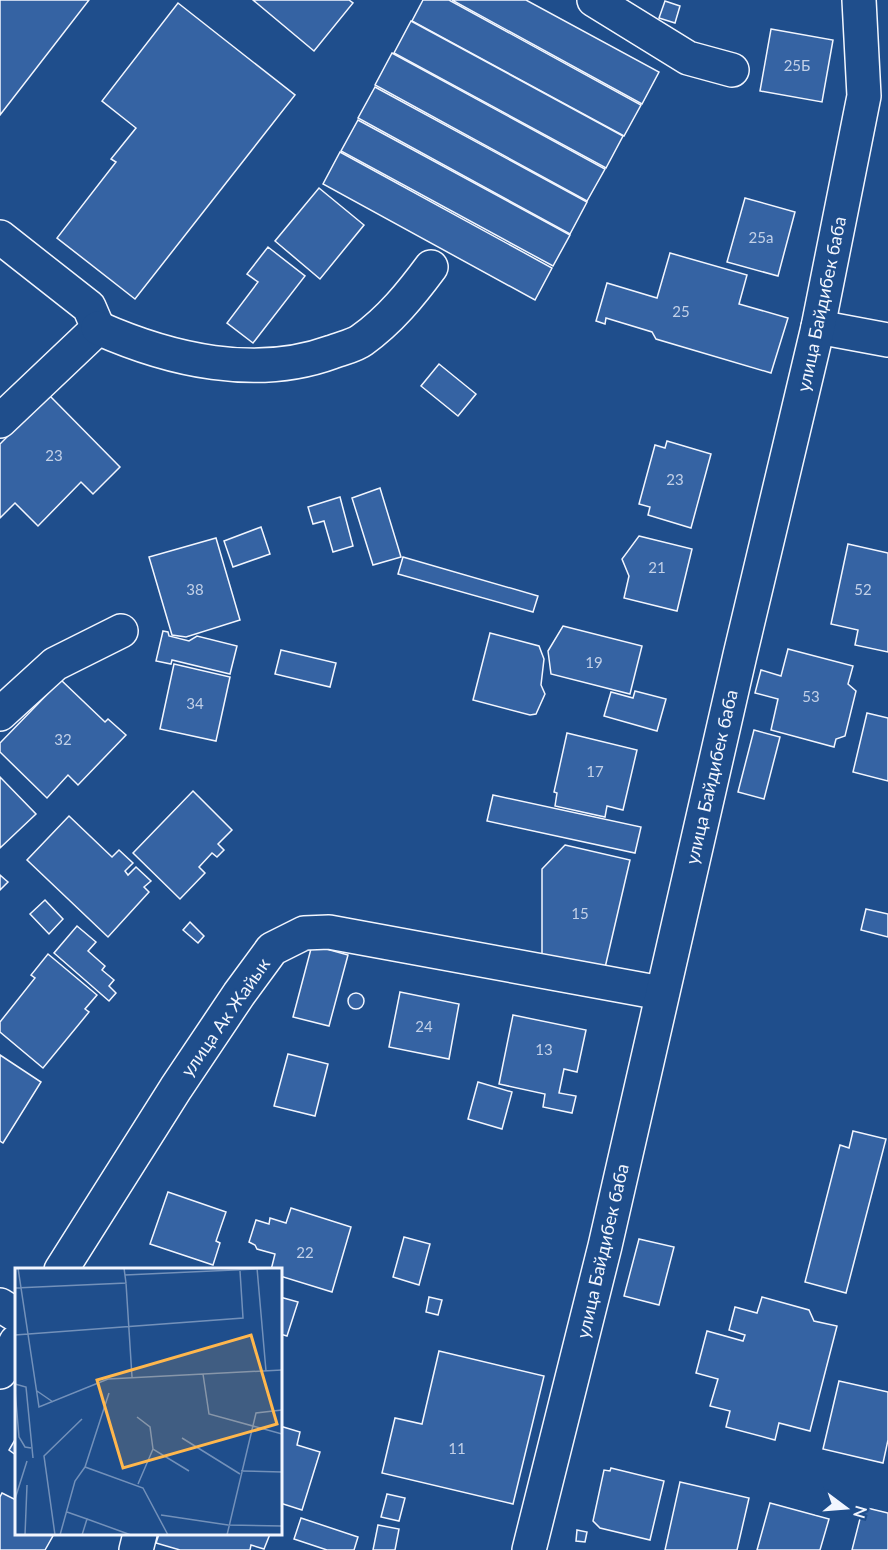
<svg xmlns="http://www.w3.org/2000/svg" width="888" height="1550" viewBox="0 0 888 1550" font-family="Lato,sans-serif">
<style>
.building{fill:#3563a3;stroke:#f2f6ff;stroke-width:1.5}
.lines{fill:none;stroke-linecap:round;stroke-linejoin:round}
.minor-casing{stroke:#f2f6ff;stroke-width:36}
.minor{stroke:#1f4e8c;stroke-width:33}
.labels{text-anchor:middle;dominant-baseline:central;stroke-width:4.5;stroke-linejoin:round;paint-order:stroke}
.number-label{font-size:15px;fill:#c3d1e8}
.street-label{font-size:18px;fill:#f2f6ff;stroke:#1f4e8c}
.inset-road{fill:none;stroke:#7391ba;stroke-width:1.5}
.view{fill:#ffb74d;fill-opacity:0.15;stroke:#ffb74d;stroke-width:3}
.inset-edge{fill:none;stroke:#f2f6ff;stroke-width:3}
</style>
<rect width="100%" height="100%" fill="#1f4e8c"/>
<g class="building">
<path d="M0,0H89L0,115Z"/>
<path d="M253,0H349L353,3L314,51Z"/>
<path d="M423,0H449L641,105L624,136L412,21Z"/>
<path d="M452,0H526L659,72L642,104Z"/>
<path d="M665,1L680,6L675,23L659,18Z"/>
<path d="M178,3L295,95L135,299L57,238L116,162L111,159L136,128L102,101Z"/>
<path d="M411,21L623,136L606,168L394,53Z"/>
<path d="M771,29L833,40L822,102L760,91Z"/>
<path d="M392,53L605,169L587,201L375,85Z"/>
<path d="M375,87L587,202L570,234L358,118Z"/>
<path d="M358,120L570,235L553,266L341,151Z"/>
<path d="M340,152L552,268L535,300L323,184Z"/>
<path d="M319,188L364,225L320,279L275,241Z"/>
<path d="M745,198L795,212L778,276L727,262Z"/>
<path d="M268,247L305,276L253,343L227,323L258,282L247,274Z"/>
<path d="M670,253L747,275L739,304L788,318L771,373L656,339L652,332L606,318L605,324L596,321L607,283L657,298Z"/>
<path d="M439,364L476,394L458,416L421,386Z"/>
<path d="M49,395L120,467L93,494L81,482L38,526L15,503L0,518V444Z"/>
<path d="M667,441L711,454L691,528L648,515L650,507L639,504L655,445L665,448Z"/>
<path d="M380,488L401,557L373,565L352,498Z"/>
<path d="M340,497L353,546L333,552L324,521L313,524L308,507Z"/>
<path d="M261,527L270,554L233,567L224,541Z"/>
<path d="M639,536L692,549L677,611L624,598L629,576L622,559Z"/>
<path d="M216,538L240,620L186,637L172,635L149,557Z"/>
<path d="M848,544L888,553V652L855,645L858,630L831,624Z"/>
<path d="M403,557L538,596L533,612L398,574Z"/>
<path d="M563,626L642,646L630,694L551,674L548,651Z"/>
<path d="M163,631L168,632L169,636L189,641L197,636L237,646L230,674L172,660L171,664L156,661Z"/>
<path d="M490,633L539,646L544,659L541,685L545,694L536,714L530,715L473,700Z"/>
<path d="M788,649L853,666L848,684L856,691L845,736L836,739L834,747L771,730L778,699L755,693L761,670L781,676Z"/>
<path d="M281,650L336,663L330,687L275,674Z"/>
<path d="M174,664L230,677L216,741L160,729Z"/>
<path d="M61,680L105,722L108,719L126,735L78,785L68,775L47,798L0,752V743Z"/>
<path d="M635,691L666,699L657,731L604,716L611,692L633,698Z"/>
<path d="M867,713L888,718V781L853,772Z"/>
<path d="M754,730L780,737L764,799L738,792Z"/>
<path d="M567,733L637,750L623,810L607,806L605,817L555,806L557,793L554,792Z"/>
<path d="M0,777L36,814L0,848Z"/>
<path d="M193,791L232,830L218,844L224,850L217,857L212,853L199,867L205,873L180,899L133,853Z"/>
<path d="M493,795L641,827L635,853L487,821Z"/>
<path d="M69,816L112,857L119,850L133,863L125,871L128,875L136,867L151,881L144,887L149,892L108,937L27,860Z"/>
<path d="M565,845L630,860L604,972L542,957V869Z"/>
<path d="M0,875L8,882L0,890Z"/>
<path d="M45,900L63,919L49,934L30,914Z"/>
<path d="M866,909L888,914V937L861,930Z"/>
<path d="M190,922L204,936L198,943L183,930Z"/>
<path d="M77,926L96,942L88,951L105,966L102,970L114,980L109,986L116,993L109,1001L54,953Z"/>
<path d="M312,945L348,955L329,1026L293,1017Z"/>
<path d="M48,954L97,995L85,1009L89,1012L43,1068L0,1032V1022L35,978L31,975Z"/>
<path d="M400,992L459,1004L449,1059L389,1047Z"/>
<circle cx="356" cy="1001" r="8"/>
<path d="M513,1015L586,1030L577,1072L564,1069L559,1093L576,1096L572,1113L543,1107L545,1094L499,1084Z"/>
<path d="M288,1054L328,1064L315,1116L274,1106Z"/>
<path d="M0,1055L41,1082L3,1143L0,1141Z"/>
<path d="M478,1082L512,1092L502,1129L468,1119Z"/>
<path d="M853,1131L886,1139L846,1293L805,1282L840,1145L849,1148Z"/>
<path d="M168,1192L226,1212L216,1241L220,1243L213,1265L150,1244Z"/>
<path d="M291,1208L351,1227L332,1292L280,1276V1270H271L275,1254L257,1249L255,1245L249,1242L256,1220L269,1224L270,1218L286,1223Z"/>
<path d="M404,1237L430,1244L419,1285L393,1277Z"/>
<path d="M639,1239L674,1247L659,1305L624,1296Z"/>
<path d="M280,1297L298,1302L287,1336L280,1334Z"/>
<path d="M429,1297L442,1300L438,1315L426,1312Z"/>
<path d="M762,1297L809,1310L814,1321L837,1326L810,1431L779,1423L775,1440L726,1427L730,1411L710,1406L718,1379L696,1373L707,1331L743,1341L745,1335L729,1330L735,1307L757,1313Z"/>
<path d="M439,1351L544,1376L513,1504L382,1473L395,1418L422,1424Z"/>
<path d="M839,1381L888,1392V1440L883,1463L823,1449Z"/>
<path d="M280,1426L300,1432L297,1445L320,1452L302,1510L280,1503Z"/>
<path d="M16,1438V1455L9,1450Z"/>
<path d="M611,1468L664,1481L650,1540L600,1528L593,1521L604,1470L610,1471Z"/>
<path d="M680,1482L749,1498L737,1550H665Z"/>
<path d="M2,1493L16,1500V1534H54L45,1550H0V1497Z"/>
<path d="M387,1494L405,1498L399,1521L381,1517Z"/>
<path d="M770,1503L829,1519L820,1550H757Z"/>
<path d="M863,1507L888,1513V1550H852Z"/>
<path d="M301,1518L358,1537L354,1550H327L294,1539Z"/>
<path d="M378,1525L399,1529L395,1550H373Z"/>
<path d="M577,1530L587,1532L585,1542L576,1541Z"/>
<path d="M159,1534H270L264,1549L251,1545L250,1550H180L156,1543Z"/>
</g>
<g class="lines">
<g class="minor-casing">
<g id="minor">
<path d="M594,0L688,58L732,70"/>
<path d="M0,237L89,307L98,328L0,421"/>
<path d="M818,327L888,340"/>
<path d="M98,328C170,360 256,380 332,352C342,348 354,346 362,340C390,320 411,294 431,267"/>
<path d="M0,714L55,664L121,631"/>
<path d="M61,1270L176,1088L239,994L272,949L304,933L329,932L661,993"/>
<path d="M0,1305L16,1315"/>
<path d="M0,1372L16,1342"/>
<path d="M136,1550L140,1534"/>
<path d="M529,1550L605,1246L740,655L818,327L864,96L859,0"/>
</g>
</g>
<use href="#minor" class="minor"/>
</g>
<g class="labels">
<g class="number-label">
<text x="797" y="65">25Б</text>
<text x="761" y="237">25а</text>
<text x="681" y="311">25</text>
<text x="54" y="455">23</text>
<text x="675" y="479">23</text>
<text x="657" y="567">21</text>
<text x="195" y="589">38</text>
<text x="863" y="589">52</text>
<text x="594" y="662">19</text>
<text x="811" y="696">53</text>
<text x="195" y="703">34</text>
<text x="63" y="739">32</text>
<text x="595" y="771">17</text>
<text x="580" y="913">15</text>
<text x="424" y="1026">24</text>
<text x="544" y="1049">13</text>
<text x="305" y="1252">22</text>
<text x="457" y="1448">11</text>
</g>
<g class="street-label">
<text transform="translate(821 304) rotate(-78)">улица Байдибек баба</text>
<text transform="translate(711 777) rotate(-77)">улица Байдибек баба</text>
<text transform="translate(225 1017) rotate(-55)">улица Ак Жайык</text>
<text transform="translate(602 1251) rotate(-77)">улица Байдибек баба</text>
</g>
</g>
<g transform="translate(15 1268)">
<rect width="267" height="267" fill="#1f4e8c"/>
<path class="inset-road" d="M3,0L24,139L93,111L267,102M242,0L251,103M110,7L262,0M111,15L117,109M0,20L111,15L109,0M0,67L228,50L225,3M188,106L194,146L267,166M0,116L11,119L18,190M0,122L4,169L10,179L16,180M22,123L38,134M122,149L135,159L138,181M167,170L225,206M70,199L94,125M226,203L267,204M123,216L138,181L174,203M0,231L12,193M52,244L72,251L67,267M146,247L213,257L267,258M72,251L116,267M10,267L12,217M40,267L29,188L67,151M45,267L60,213L70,199L128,220L153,267M212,267L241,145L267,142"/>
<path class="view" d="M236,67L262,156L108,200L82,112Z"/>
<rect width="267" height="267" class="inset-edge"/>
</g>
<g transform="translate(846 1508) rotate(106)" stroke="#1f4e8c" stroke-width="4.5" paint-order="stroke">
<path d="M0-4.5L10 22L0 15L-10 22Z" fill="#f2f6ff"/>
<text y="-9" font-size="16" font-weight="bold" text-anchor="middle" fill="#f2f6ff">N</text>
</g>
</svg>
